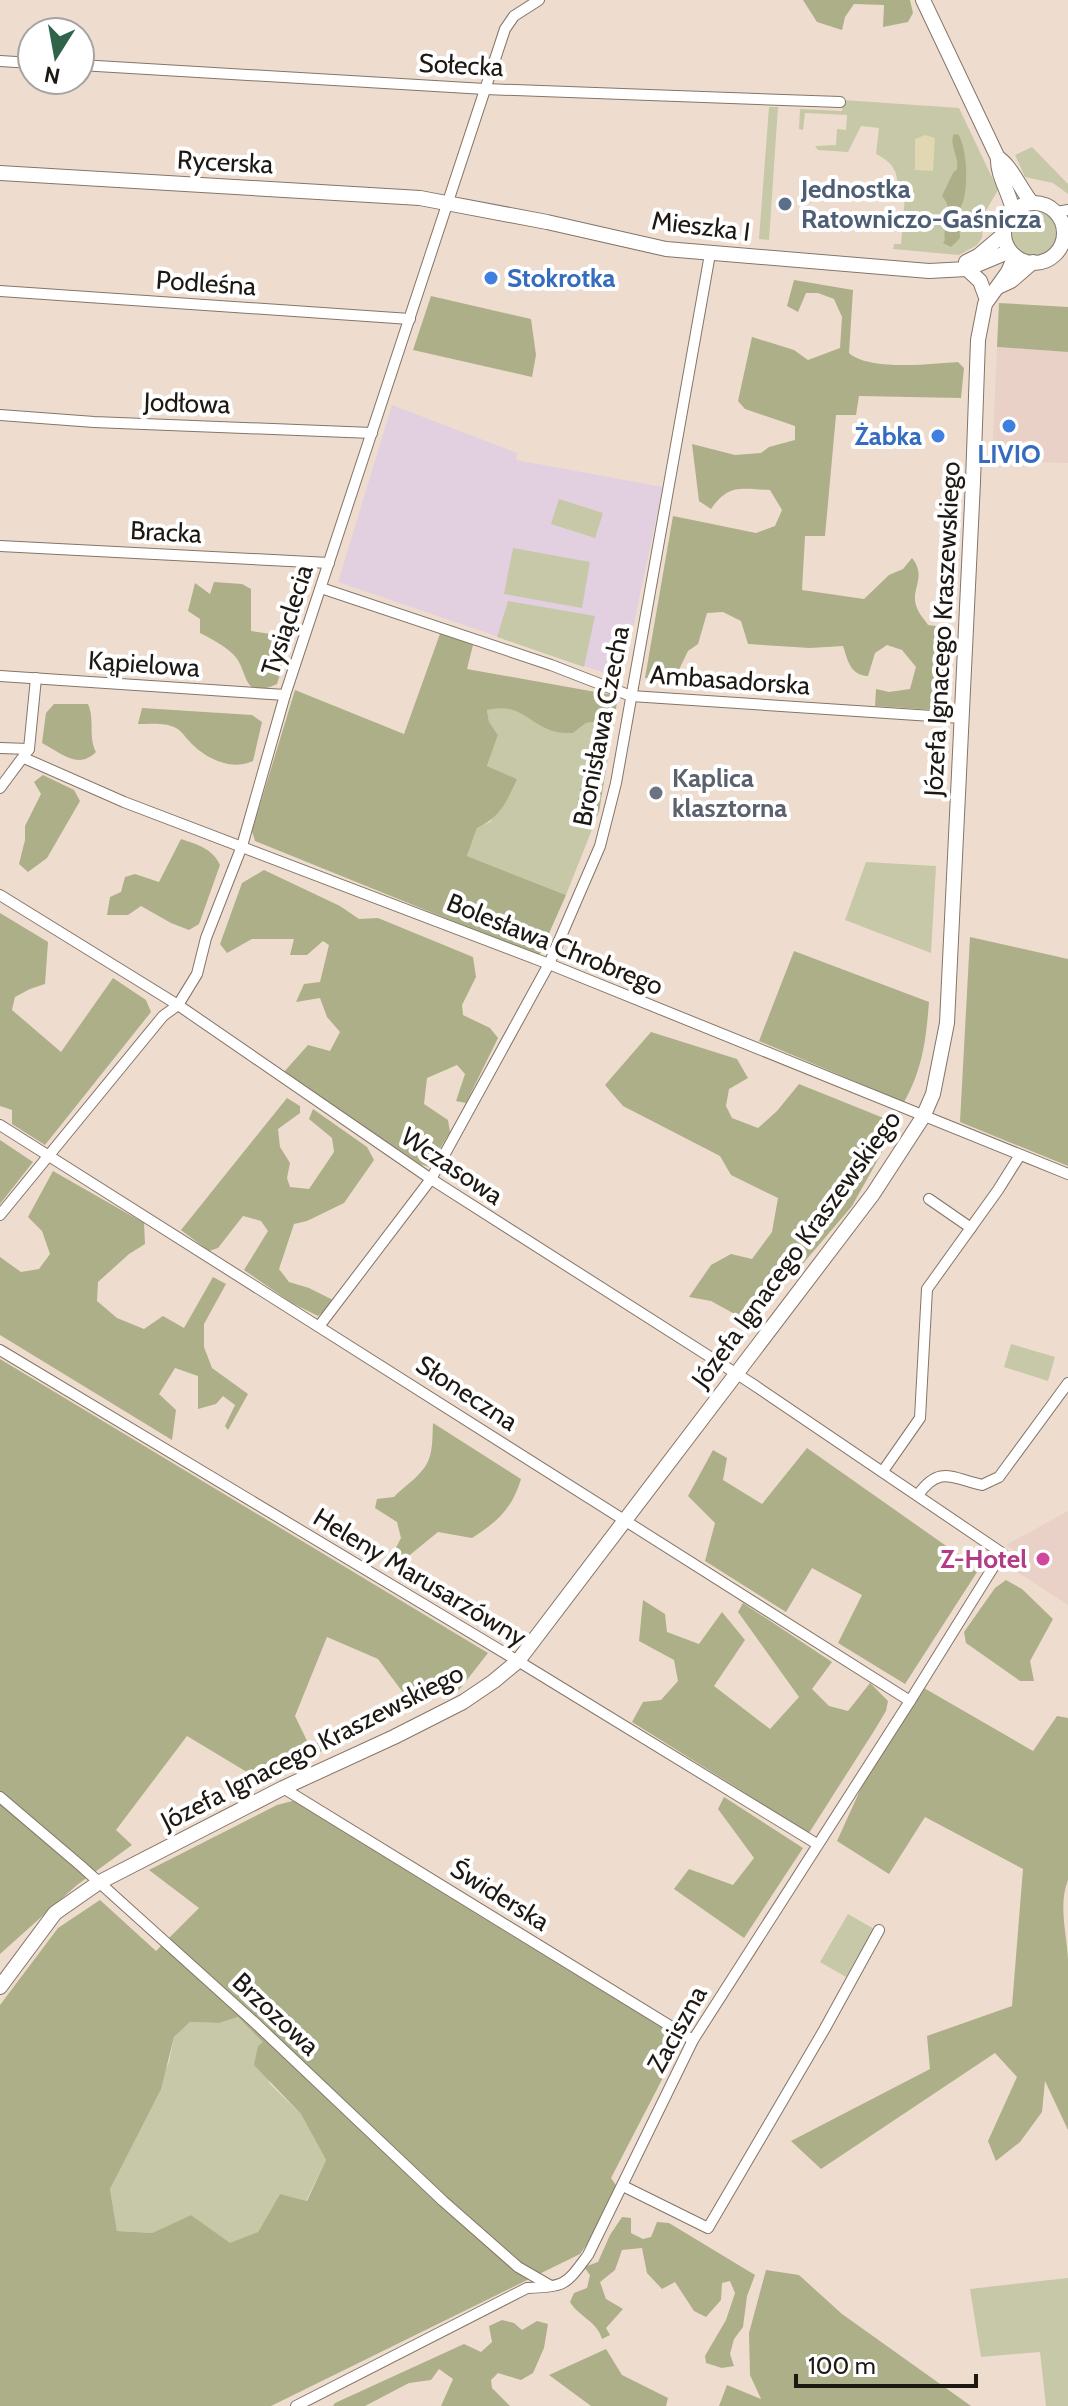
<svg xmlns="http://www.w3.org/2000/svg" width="1068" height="2406" viewBox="0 0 1068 2406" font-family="Cabin,sans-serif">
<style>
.commercial{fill:#e9d1c8}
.education{fill:#e2d0e0}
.green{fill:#c6c8a8}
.forest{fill:#adaf88;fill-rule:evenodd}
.sand{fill:#e1d7b2}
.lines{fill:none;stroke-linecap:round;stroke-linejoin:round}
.street-casing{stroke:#847568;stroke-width:12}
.secondary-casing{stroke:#847568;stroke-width:16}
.street{stroke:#fff;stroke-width:10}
.secondary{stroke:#fff;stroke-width:14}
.service-dot{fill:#5c6f8a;stroke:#fff;stroke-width:3}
.shop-dot{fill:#3f7fe0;stroke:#fff;stroke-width:3}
.worship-dot{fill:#6b7280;stroke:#fff;stroke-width:3}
.hotel-dot{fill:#d1479c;stroke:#fff;stroke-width:3}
.labels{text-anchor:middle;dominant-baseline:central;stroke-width:8;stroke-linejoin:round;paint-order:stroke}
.street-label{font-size:26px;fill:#1e1813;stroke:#fff}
.service-label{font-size:26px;font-weight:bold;fill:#4e5e75;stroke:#fff;text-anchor:start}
.shop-label{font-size:26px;font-weight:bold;fill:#366cbe;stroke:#fff;text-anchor:start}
.worship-label{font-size:26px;font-weight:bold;fill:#5b616d;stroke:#fff;text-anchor:start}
.hotel-label{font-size:26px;font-weight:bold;fill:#b23c85;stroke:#fff;text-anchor:end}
</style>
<rect width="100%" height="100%" fill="#eeddce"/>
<g class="commercial">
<path d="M997,347L1068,352V463L992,461Z"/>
<path d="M1068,1511V1605L1011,1568L1020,1555L1006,1545Z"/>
</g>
<path class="education" d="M392,405L517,453L516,460L663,487L622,679L338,582Z"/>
<g class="green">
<path d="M843,100L959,108L998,190L984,214L982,238L977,245L959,255L893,249L894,244H901L905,196L897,194C899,173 895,164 876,154L879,128L861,126L848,152L818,150L815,146L836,145L837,129L846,130L847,115L805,113L803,130L799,129L800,109L842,111Z"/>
<path d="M769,107H778L769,240L759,239Z"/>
<path d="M1032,147L1068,184V194L1053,183L1025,177L1015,155Z"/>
<circle cx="1034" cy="232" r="24"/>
<path d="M559,499L603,513L595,538L551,524Z"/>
<path d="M513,548L590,562L582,608L504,594Z"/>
<path d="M508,601L595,616L584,667L497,637Z"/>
<path d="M501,707L522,711L536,722L573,733L586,723L595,722L598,729L589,750L577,803L599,812L566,895L467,856L477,828L490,822L517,779L487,766L498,735L489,722L487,710Z"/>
<path d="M866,862L936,866L931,953L845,920Z"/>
<path d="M1011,1344L1055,1357L1048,1381L1004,1367Z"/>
<path d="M848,1914L874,1929L846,1977L820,1962Z"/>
<path d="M238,2017L264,2042L258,2046L270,2084L301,2114L326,2160L306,2201L280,2194L258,2232L230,2244L191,2215L152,2233L117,2231L110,2189L169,2062L174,2037L190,2022L219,2023Z"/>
<path d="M1068,2278V2406H1046L1040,2352L981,2357L970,2289Z"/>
</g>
<g class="forest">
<path d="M803,0H910L913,13L908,22L883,27L884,5L854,4L845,17L842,30L817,22Z"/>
<path d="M958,134C968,148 970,200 958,211L960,238L951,247L943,243L945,240C942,225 956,212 942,196L953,173L957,169C959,157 950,146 953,135Z"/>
<path d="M794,280L853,290L849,353C868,371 932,364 958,362L964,368L961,398L859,396L856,415H836L825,536H805L802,590L864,599L889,575L903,569L912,558C928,578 909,589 917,608C919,614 925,620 928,625L951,628L943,703L935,710L875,706L876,689L889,692L910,689L916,667L902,650L887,645L875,653L868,676C850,675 848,661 843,646L810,648L748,644L741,621L723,612L707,613L698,644L688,651L674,680L645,678L673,516L756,533L775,526L782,510L770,490C741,489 729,483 711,509L699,501L692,444L735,455L761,453L769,447L795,440V426L745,409L738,401L752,337L794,350L808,360L840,348L842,317L834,299L818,293H806L798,312L787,306Z"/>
<path d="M431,296L531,319L536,355L532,377L413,350Z"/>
<path d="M999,303L1068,307V352L997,347Z"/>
<path d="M214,582L242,584L251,589V631L291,637L277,684C240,701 250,671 233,654C223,645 212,639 200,633V619L188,611L195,583L210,594Z"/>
<path d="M441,631L474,641L467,669L618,696L599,812L577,804L589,750L598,729L595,722L586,723L573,733C567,733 559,733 553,731C526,722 520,702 487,710L489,722L498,735L487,766L517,779C507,801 500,818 477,828L467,856L566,895L539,956L255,841L252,831L295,690L404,734Z"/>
<path d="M54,704H88C95,720 88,737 96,752C78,770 61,753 42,743L46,713Z"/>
<path d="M142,708L252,715L262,722L253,761C231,771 206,759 190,742C185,737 182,731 176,728C165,722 150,724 138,724Z"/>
<path d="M43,775L74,790L80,801L47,858L28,872L19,864L25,840V826L41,794L34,782Z"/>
<path d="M181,839C197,844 213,849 220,865L199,924L189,930L171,923L141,906L128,915H107L110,897L121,892L125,877L135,874L159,882Z"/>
<path d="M264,870L340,906L359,919L378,918L473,957L476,977L462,1005L463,1015L490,1028L498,1038L466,1103L456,1101L465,1074L457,1065L427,1078L424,1104L448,1120L450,1132L429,1167L420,1164L283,1073L308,1045L330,1051L340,1032L327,1017L320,998L296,1002L304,984L320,982L329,945L323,941L307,955H290L294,939H252L227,953L220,944L242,883Z"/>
<path d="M0,913L48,942L45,984L30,989L15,997L12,1010L61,1052L113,978L146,1000L151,1012L45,1145L12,1124V1110L0,1106Z"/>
<path d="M970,937L1068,959V1166L960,1122Z"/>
<path d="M794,951L929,1002C926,1039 923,1068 904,1102L759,1041Z"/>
<path d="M651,1032L737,1059L748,1078L729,1089L726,1106L732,1118L758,1128L777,1111L799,1084L891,1121L894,1131L852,1206L755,1320L742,1318L711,1301L689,1297L711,1265L731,1254L752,1259L772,1232L778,1198L731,1175L720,1156L623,1106L605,1085Z"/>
<path d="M287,1098L300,1106V1113L278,1129L280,1147L290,1163L287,1178L290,1187L309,1189L334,1152L332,1138L309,1119L313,1109L367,1147L374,1160L344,1203L307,1221L294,1224L279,1269L289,1282L309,1288L333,1300L326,1310L318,1316L292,1303L244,1270L268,1231L261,1221L243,1216L218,1248L209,1251L181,1230Z"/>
<path d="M0,1140L33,1162L0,1204Z"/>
<path d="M53,1171L144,1223L145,1244L129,1254L98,1282L97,1301L117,1318L144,1329L163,1316L184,1328L213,1277L226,1284L204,1324V1347L212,1368L248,1394L228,1430L225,1426L235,1405L223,1396L216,1404L198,1409V1376L175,1368L159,1394L176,1410L172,1440L0,1335V1257L21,1272L39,1269L50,1254L42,1231L28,1217Z"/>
<path d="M0,1359L488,1653L459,1690L413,1706L378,1659L327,1637L295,1716L310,1747L363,1717L371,1724L293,1767L262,1781L187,1736L116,1830L132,1845L77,1885L0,1954Z"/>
<path d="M433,1423L521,1479C512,1509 497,1522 472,1538L438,1532L400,1563L391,1557L401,1538L397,1522L375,1508L377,1499L394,1497C402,1488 411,1483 419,1474C434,1460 432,1442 433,1423Z"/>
<path d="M807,1448L979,1569L905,1684L838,1643L862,1595L812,1568L786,1612L705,1561L715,1523L688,1496L713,1450L727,1458L723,1480L762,1504Z"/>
<path d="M1006,1580L1022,1589L1053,1619L1030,1661L1034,1681H1020L966,1643L964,1632L995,1588Z"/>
<path d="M643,1600L665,1614L667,1632L699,1644L722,1612L745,1640L714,1686L770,1729L799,1697L738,1612L743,1603L832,1662L812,1689L829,1706L848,1711L870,1683L888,1701L886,1711L874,1731L809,1833L632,1722L643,1702L661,1700L678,1681L674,1660L639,1641Z"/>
<path d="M924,1688L1033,1751L1057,1716L1068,1718V1880C1058,1905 1067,1934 1068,1960C1068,2017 1068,2073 1068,2130L1045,2081L1042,2112L1020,2142L996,2161L988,2141L1017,2077L995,2053L821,2169L791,2141L930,2069L927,2036L1012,2006L1023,1869L925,1817L889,1874L837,1841L862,1786Z"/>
<path d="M724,1797L803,1848L744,1938L674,1889L689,1869L733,1885L754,1858L718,1809Z"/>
<path d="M296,1800L683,2039L611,2178L622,2194L580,2254L271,2406H0V2005L58,1928L100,1900L156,1951L199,1908L149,1870L277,1805ZM238,2017L263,2042L258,2046L254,2065L301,2114L326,2160L307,2201L280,2194L258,2232L230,2243L191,2215L152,2233L117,2231L110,2189L161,2089L174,2037L190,2022L219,2023Z"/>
<path d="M622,2217L631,2218V2233L643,2239L651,2237L657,2222L669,2223L755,2275L747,2296L743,2327L734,2339L730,2354L734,2366L722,2368L706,2363L705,2356L726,2320L735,2293L730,2281L722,2283L721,2300L706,2317L694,2311L675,2282L662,2289L647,2273L642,2248L622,2250L615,2270L600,2282L606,2299L623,2309L606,2328L610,2335L602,2339C597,2321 579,2317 570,2302L574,2293L587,2288L590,2275L584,2267L598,2262L610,2235Z"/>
<path d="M766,2270L799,2275L842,2314L971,2406H719L727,2385L761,2399L750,2375L749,2333Z"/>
<path d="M502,2320L514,2323L522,2330L537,2321L548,2324L544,2348L533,2373L521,2380L498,2373L491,2380L492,2388L510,2406H441L453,2379L439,2369L431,2380L409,2383L365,2406H333L335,2403L464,2344L481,2352L492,2342L489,2326Z"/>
<path d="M606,2349L622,2375L668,2398L666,2406H591L549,2375Z"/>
</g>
<path class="sand" d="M925,135L935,138L933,171L915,170V139Z"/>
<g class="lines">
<g class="street-casing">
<g id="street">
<path d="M0,61L32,63"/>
<path d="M80,65L485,89L840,102"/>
<path d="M1057,212L1068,210"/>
<path d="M1064,225L1068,224"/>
<path d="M0,291L410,319"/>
<path d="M0,415L94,422L372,433"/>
<path d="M0,546L329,563"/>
<path d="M321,588L551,665L631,696L962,718"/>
<path d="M0,676L285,695"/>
<path d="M0,748L29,749"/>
<path d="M24,758L124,802L549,964L1068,1174"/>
<path d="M0,788L29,749L36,678"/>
<path d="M0,895L178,1005L431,1179L751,1383L1002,1553L910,1701L693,2040L588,2255C565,2286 566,2286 527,2288L296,2406"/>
<path d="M0,1125L910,1701"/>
<path d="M929,1199L971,1228"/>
<path d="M0,1215L163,1016L178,1005L197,974L206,938L242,846L285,695L505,29L514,16L539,0"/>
<path d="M320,1325L431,1179L549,964L600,846L616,783L710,254"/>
<path d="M0,1350L518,1661L817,1844"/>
<path d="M883,1471L920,1418L927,1289L998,1190L1020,1155"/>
<path d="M918,1495C939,1465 952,1478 982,1485L999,1477L1068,1383"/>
<path d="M283,1788L693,2040"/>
<path d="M0,1797L81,1866L253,2021L443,2201L518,2267L551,2286"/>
<path d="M623,2186L708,2228L824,2030L879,1930"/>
</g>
</g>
<g class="secondary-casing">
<g id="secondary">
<path d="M923,0L998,158C997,176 1010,193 1013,211"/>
<path d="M998,158C1010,164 1021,190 1032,203"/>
<path d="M0,173L420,198L547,222L666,249L929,271L967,269L1010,251"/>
<circle cx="1034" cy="233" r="30"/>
<path d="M966,262L978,256L1004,234"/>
<path d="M967,269L980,281L987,300"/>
<path d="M998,287L1011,281L1033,262"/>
<path d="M0,1987L55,1913L98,1883L283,1788L394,1737L463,1702L494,1681L518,1661L873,1194L923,1117L933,1094L947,1023L973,482L978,340L985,304L1008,272L1015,256"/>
</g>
</g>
<use href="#street" class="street"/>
<use href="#secondary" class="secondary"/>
</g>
<circle class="service-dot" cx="785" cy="204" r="8"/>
<g class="shop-dot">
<circle cx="491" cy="278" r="8"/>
<circle cx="1009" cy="426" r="8"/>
<circle cx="938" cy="436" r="8"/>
</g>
<circle class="worship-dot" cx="656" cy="793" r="8"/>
<circle class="hotel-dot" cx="1043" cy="1559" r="8"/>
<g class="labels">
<g class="street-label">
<text transform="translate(461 65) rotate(3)">Sołecka</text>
<text transform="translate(225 162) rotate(3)">Rycerska</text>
<text transform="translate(701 226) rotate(7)">Mieszka I</text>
<text transform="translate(206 283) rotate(4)">Podleśna</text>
<text transform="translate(187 403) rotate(2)">Jodłowa</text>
<text transform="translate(166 532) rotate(3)">Bracka</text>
<text transform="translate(287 620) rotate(-72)">Tysiąclecia</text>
<text transform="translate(942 629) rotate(-87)">Józefa Ignacego Kraszewskiego</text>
<text transform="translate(144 664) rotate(4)">Kąpielowa</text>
<text transform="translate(730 680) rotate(4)">Ambasadorska</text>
<text transform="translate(601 726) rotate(-79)">Bronisława Czecha</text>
<text transform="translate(555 944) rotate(22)">Bolesława Chrobrego</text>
<text transform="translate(452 1166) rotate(34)">Wczasowa</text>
<text transform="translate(796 1249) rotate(-54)">Józefa Ignacego Kraszewskiego</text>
<text transform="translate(467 1393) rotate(33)">Słoneczna</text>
<text transform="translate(420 1577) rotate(31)">Heleny Marusarzówny</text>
<text transform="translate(312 1747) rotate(-27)">Józefa Ignacego Kraszewskiego</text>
<text transform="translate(500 1895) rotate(32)">Świderska</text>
<text transform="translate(276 2014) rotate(43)">Brzozowa</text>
<text transform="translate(677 2029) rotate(-61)">Zaciszna</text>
</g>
<g class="service-label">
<text x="801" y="189">Jednostka<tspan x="801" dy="30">Ratowniczo-Gaśnicza</tspan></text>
</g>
<g class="shop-label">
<text x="507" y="278">Stokrotka</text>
<text x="922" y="436" text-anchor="end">Żabka</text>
<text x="1009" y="454" text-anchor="middle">LIVIO</text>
</g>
<g class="worship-label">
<text x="672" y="778">Kaplica<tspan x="672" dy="30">klasztorna</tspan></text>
</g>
<g class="hotel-label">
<text x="1027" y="1559">Z-Hotel</text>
</g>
</g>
<g transform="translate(56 56) rotate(191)"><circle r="38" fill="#ffffff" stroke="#a5a3a1" stroke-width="2"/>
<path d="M0-6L14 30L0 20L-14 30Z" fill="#30644a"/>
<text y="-12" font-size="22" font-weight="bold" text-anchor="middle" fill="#1e1813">N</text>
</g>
<path d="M796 2374v12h180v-12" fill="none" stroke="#1e1813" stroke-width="4"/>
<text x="808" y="2374" font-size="24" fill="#1e1813" stroke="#ffffff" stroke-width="6" paint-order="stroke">100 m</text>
</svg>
